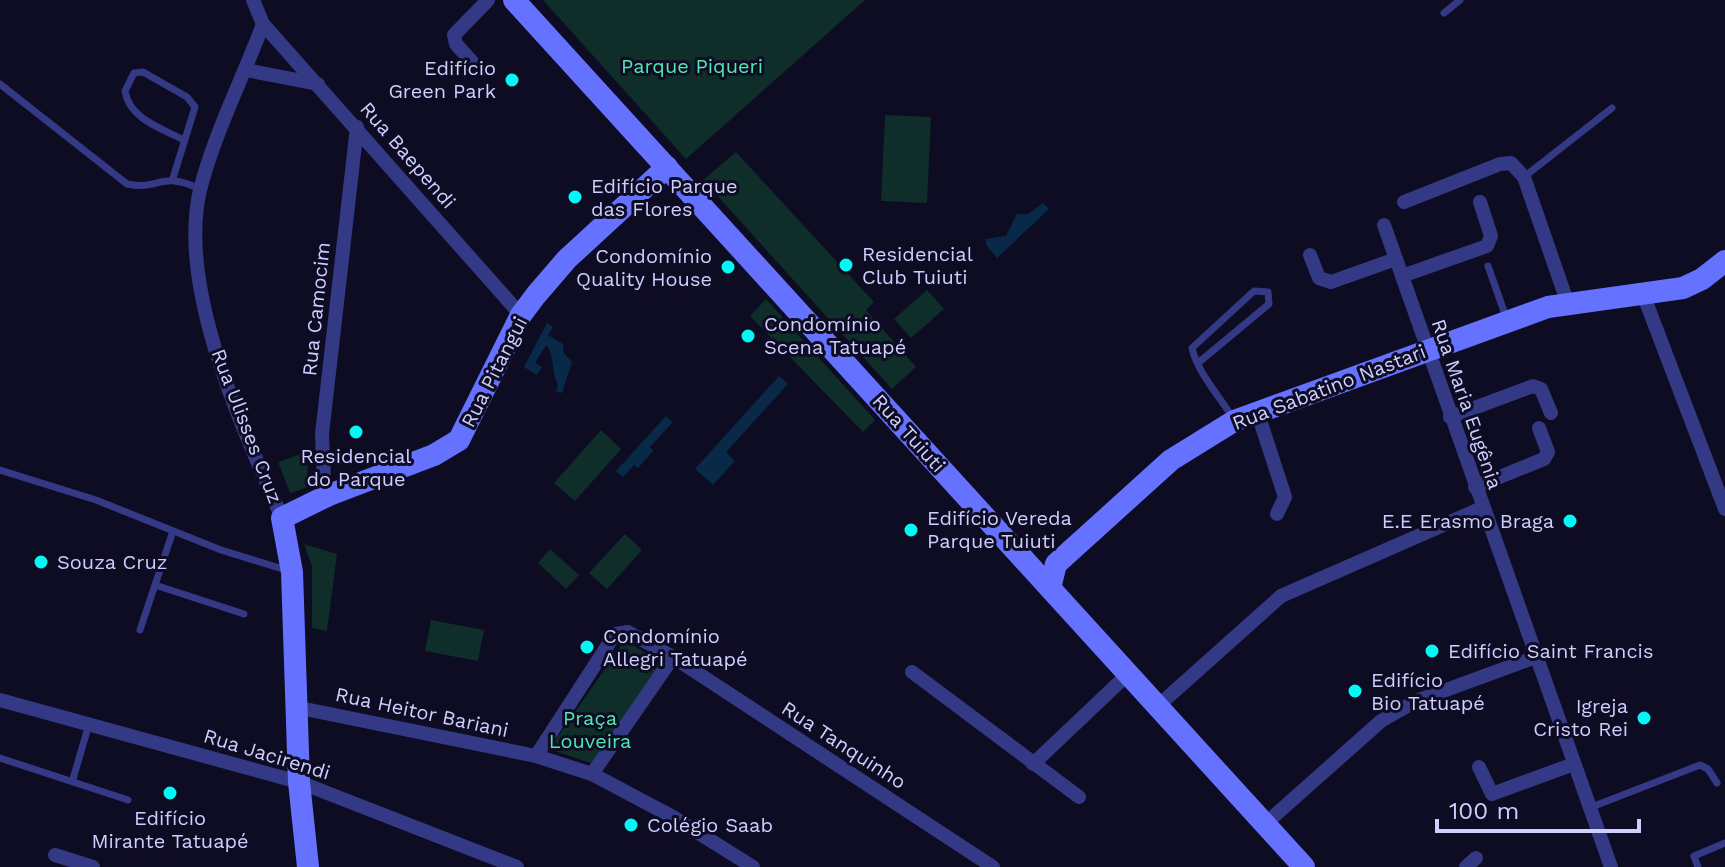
<svg xmlns="http://www.w3.org/2000/svg" width="1725" height="867" viewBox="0 0 1725 867" font-family="'Work Sans',sans-serif">
<style>
.green{fill:#0f2d29}
.water{fill:#092949}
.lines{fill:none;stroke-linecap:round;stroke-linejoin:round}
.lane{stroke:#343985;stroke-width:7}
.street{stroke:#343985;stroke-width:14}
.secondary{stroke:#6571ff;stroke-width:22}
.poi-dot{fill:#00f9f7;stroke:#0e0c23;stroke-width:3}
.labels{text-anchor:middle;dominant-baseline:central;stroke-width:6;stroke-linejoin:round;paint-order:stroke}
.park-label{font-size:20px;fill:#52e7b2;stroke:#0e0c23}
.poi-label{font-size:20px;fill:#ceceff;stroke:#0e0c23;text-anchor:start}
.street-label{font-size:20px;fill:#ceceff;stroke:#0e0c23}
</style>
<rect width="100%" height="100%" fill="#0e0c23"/>
<g class="green">
<path d="M543,0H865L686,159Z"/>
<path d="M885,115L931,117L927,203L881,201Z"/>
<path d="M736,152L874,302L866,310L916,367L892,389L703,180Z"/>
<path d="M927,290L944,309L911,338L894,319Z"/>
<path d="M766,299L875,420L863,432L750,316Z"/>
<path d="M601,430L621,449L575,501L554,483Z"/>
<path d="M307,452L308,487L290,493L278,462Z"/>
<path d="M625,534L642,550L607,589L589,573Z"/>
<path d="M304,544L337,554L327,631L312,628V566Z"/>
<path d="M550,549L579,575L566,589L538,563Z"/>
<path d="M431,620L484,630L478,661L425,651Z"/>
<path d="M625,640L661,663L595,761L591,763L552,750V745Z"/>
</g>
<g class="water">
<path d="M1043,203L1049,209L997,258L986,245V239L1006,236L1017,214H1028Z"/>
<path d="M547,323L553,327L548,335L563,344L564,353L572,362L562,393L556,391L558,384C550,371 556,357 546,345L535,363L542,367L537,375L524,367Z"/>
<path d="M779,376L788,384L726,452L735,461L713,485L695,469Z"/>
<path d="M666,416L673,422L650,447L653,451L638,468L634,465L623,477L616,471Z"/>
</g>
<g class="lines">
<g class="lane">
<path d="M1444,13L1460,0"/>
<path d="M0,84L127,184C159,191 161,170 200,189"/>
<path d="M1524,177L1612,108"/>
<path d="M173,178L195,107L187,97L143,72L134,73L125,91C129,118 160,128 182,139"/>
<path d="M1488,266L1507,320"/>
<path d="M1198,363L1269,304L1268,292L1254,291L1192,348C1197,372 1220,397 1233,418"/>
<path d="M0,470L96,500L221,550L286,570"/>
<path d="M155,585L244,614"/>
<path d="M140,630L173,531"/>
<path d="M0,758L128,800"/>
<path d="M73,779L89,724"/>
<path d="M1589,808L1700,765L1708,769L1717,783"/>
<path d="M1698,867L1694,856L1725,843"/>
</g>
<g class="street">
<path d="M253,0L263,24L521,315"/>
<path d="M263,24C243,78 214,134 200,190C177,288 243,429 282,518"/>
<path d="M472,62L456,44L454,35L488,0"/>
<path d="M246,70L318,84"/>
<path d="M1404,202L1500,164L1511,163L1524,177L1568,304"/>
<path d="M1384,225L1611,867"/>
<path d="M1310,255L1319,278L1331,282L1396,259"/>
<path d="M1402,276L1487,246L1491,236L1480,202"/>
<path d="M1643,294L1725,509"/>
<path d="M1257,411L1285,497L1277,514"/>
<path d="M1450,417L1533,386L1541,389L1551,413"/>
<path d="M1475,487L1544,459L1548,452L1539,428"/>
<path d="M329,495L324,479L322,434L357,127"/>
<path d="M673,657L993,867"/>
<path d="M912,672L1079,797"/>
<path d="M0,700L299,782L517,867"/>
<path d="M1158,706L1281,596L1482,508"/>
<path d="M295,707L536,756L592,774L673,817L753,867"/>
<path d="M536,756L615,634L628,632L673,657L592,774"/>
<path d="M1033,764L1129,673"/>
<path d="M1479,767L1492,794L1574,764"/>
<path d="M1264,825L1381,721L1416,701L1536,657"/>
<path d="M55,855L93,867"/>
<path d="M1466,867L1476,858"/>
</g>
<g class="secondary">
<path d="M514,0L1304,867"/>
<path d="M1050,588L1056,564L1171,460L1234,421L1548,307L1683,288L1702,279L1725,261"/>
<path d="M308,867L299,782L292,572L282,518L329,495L434,455L459,440L521,315L536,295L567,259L667,167"/>
</g>
</g>
<g class="poi-dot">
<circle cx="512" cy="80" r="8"/>
<circle cx="575" cy="197" r="8"/>
<circle cx="846" cy="265" r="8"/>
<circle cx="728" cy="267" r="8"/>
<circle cx="748" cy="336" r="8"/>
<circle cx="356" cy="432" r="8"/>
<circle cx="1570" cy="521" r="8"/>
<circle cx="911" cy="530" r="8"/>
<circle cx="41" cy="562" r="8"/>
<circle cx="587" cy="647" r="8"/>
<circle cx="1432" cy="651" r="8"/>
<circle cx="1355" cy="691" r="8"/>
<circle cx="1644" cy="718" r="8"/>
<circle cx="170" cy="793" r="8"/>
<circle cx="631" cy="825" r="8"/>
</g>
<g class="labels">
<g class="park-label">
<text x="692" y="66">Parque Piqueri</text>
<text x="590" y="718">Praça<tspan x="590" dy="23">Louveira</tspan></text>
</g>
<g class="poi-label">
<text x="496" y="68" text-anchor="end">Edifício<tspan x="496" dy="23">Green Park</tspan></text>
<text x="591" y="186">Edifício Parque<tspan x="591" dy="23">das Flores</tspan></text>
<text x="862" y="254">Residencial<tspan x="862" dy="23">Club Tuiuti</tspan></text>
<text x="712" y="256" text-anchor="end">Condomínio<tspan x="712" dy="23">Quality House</tspan></text>
<text x="764" y="324">Condomínio<tspan x="764" dy="23">Scena Tatuapé</tspan></text>
<text x="356" y="456" text-anchor="middle">Residencial<tspan x="356" dy="23">do Parque</tspan></text>
<text x="927" y="518">Edifício Vereda<tspan x="927" dy="23">Parque Tuiuti</tspan></text>
<text x="1554" y="521" text-anchor="end">E.E Erasmo Braga</text>
<text x="57" y="562">Souza Cruz</text>
<text x="603" y="636">Condomínio<tspan x="603" dy="23">Allegri Tatuapé</tspan></text>
<text x="1448" y="651">Edifício Saint Francis</text>
<text x="1371" y="680">Edifício<tspan x="1371" dy="23">Bio Tatuapé</tspan></text>
<text x="1628" y="706" text-anchor="end">Igreja<tspan x="1628" dy="23">Cristo Rei</tspan></text>
<text x="170" y="818" text-anchor="middle">Edifício<tspan x="170" dy="23">Mirante Tatuapé</tspan></text>
<text x="647" y="825">Colégio Saab</text>
</g>
<g class="street-label">
<text transform="translate(408 155) rotate(49)">Rua Baependi</text>
<text transform="translate(316 309) rotate(-84)">Rua Camocim</text>
<text transform="translate(494 372) rotate(-63)">Rua Pitangui</text>
<text transform="translate(1329 387) rotate(-21)">Rua Sabatino Nastari</text>
<text transform="translate(1467 404) rotate(71)">Rua Maria Eugênia</text>
<text transform="translate(247 426) rotate(69)">Rua Ulisses Cruz</text>
<text transform="translate(909 433) rotate(48)">Rua Tuiuti</text>
<text transform="translate(422 712) rotate(12)">Rua Heitor Bariani</text>
<text transform="translate(844 745) rotate(33)">Rua Tanquinho</text>
<text transform="translate(267 754) rotate(17)">Rua Jacirendi</text>
</g>
</g>
<path d="M1437 819v12h202v-12" fill="none" stroke="#ceceff" stroke-width="4"/>
<text x="1449" y="819" font-size="24" fill="#ceceff" stroke="#0e0c23" stroke-width="6" paint-order="stroke">100 m</text>
</svg>
